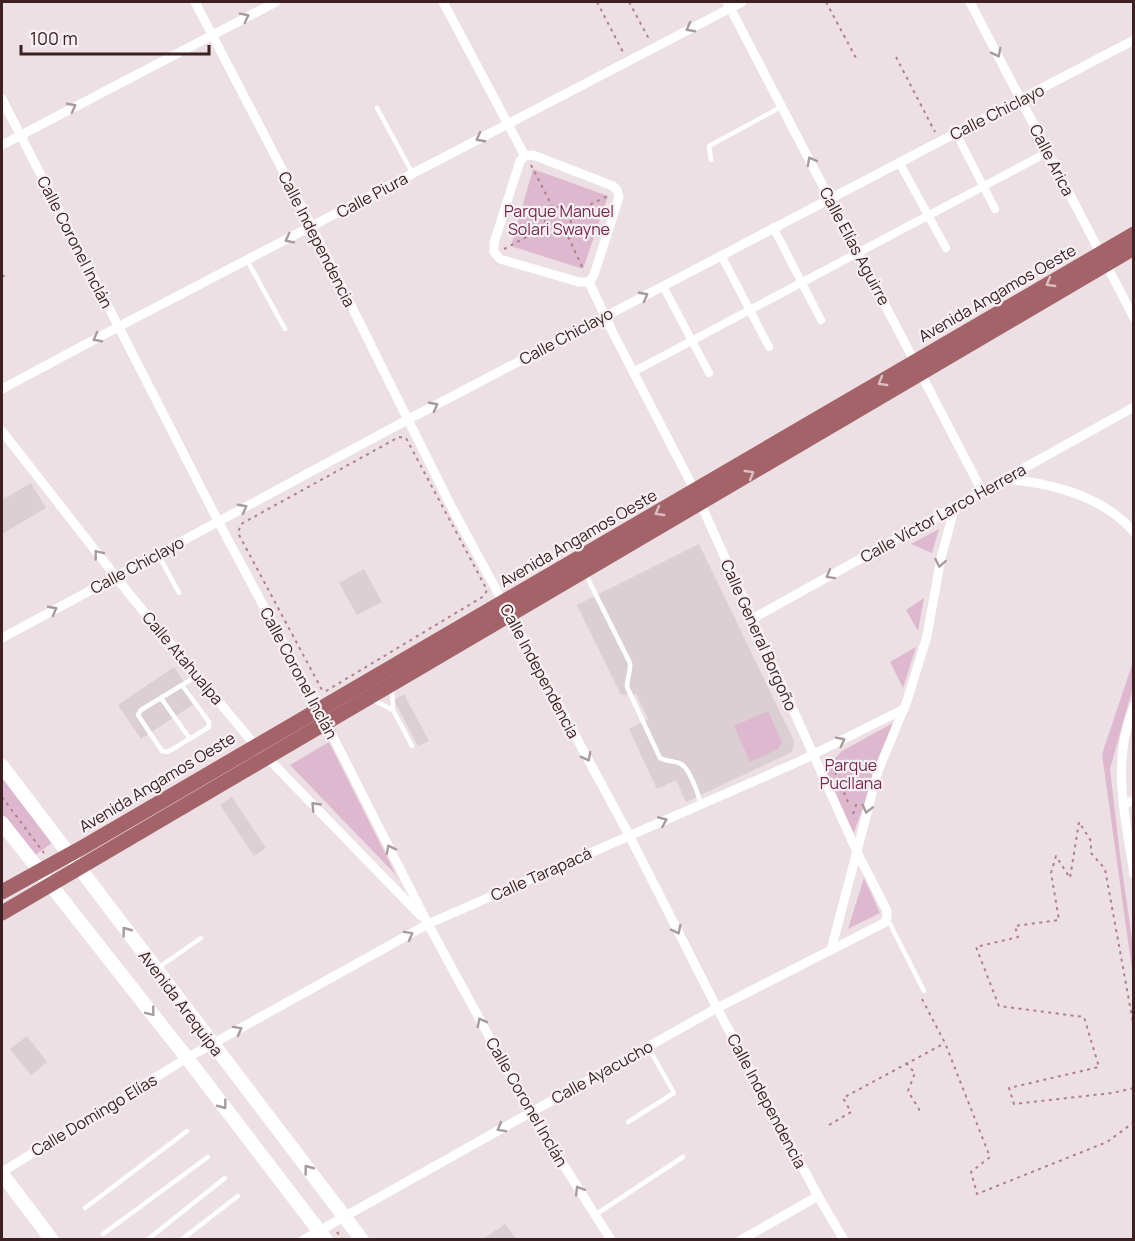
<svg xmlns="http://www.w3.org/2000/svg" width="1135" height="1241" viewBox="0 0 1135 1241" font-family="Manrope,sans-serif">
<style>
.built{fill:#dccfd3}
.green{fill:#deb8ce}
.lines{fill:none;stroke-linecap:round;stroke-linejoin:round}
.path{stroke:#b17f87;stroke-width:2;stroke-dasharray:3 4.5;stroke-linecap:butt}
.service{stroke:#fff;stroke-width:4.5}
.pedestrian{stroke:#fff;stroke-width:8}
.minor{stroke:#fff;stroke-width:9}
.secondary{stroke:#fff;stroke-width:14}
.primary{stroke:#a46369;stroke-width:15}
.oneway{stroke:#a89b9c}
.oneway2{stroke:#dbbfc3}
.labels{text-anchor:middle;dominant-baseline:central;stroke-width:4.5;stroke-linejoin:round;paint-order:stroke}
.street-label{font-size:16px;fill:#3d2023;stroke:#f8f1f4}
.park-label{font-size:16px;fill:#76284c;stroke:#f8f1f4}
</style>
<rect width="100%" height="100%" fill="#ece0e4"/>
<g class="built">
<path d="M31,483L46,508L2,534V500Z"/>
<path d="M699,544L794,741L792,752L686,802L676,780L657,789L629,729L648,719L636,694L621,695L577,605Z"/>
<path d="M364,569L382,602L357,615L339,583Z"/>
<path d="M174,667L197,702L141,739L118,705Z"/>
<path d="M404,694L429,741L418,746L394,700Z"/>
<path d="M232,797L266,848L254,856L220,805Z"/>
<path d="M27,1036L47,1062L31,1075L10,1049Z"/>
<path d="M505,1224L516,1239H483Z"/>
</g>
<g class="green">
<path d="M533,169L608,196L583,269L511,246Z"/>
<path d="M939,529L932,553L911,544Z"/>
<path d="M924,598L918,631L906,610Z"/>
<path d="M916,647L903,688L890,662Z"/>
<path d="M1133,662V687L1110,769L1120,855L1133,947V977L1102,754Z"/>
<path d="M768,711L782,742L778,749L750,762L734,726Z"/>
<path d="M893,723L852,838L825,783L831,762L842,751Z"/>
<path d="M329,742L396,875L290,765Z"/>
<path d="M2,774L52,838V843L35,855L29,851L2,815Z"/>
<path d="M864,878L880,913L848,929Z"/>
</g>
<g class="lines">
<g class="path">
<path d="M597,2L623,52"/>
<path d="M629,2L649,39"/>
<path d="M826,2L856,58"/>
<path d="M896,57L935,132"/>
<path d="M531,165L553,208"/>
<circle cx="558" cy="220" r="13"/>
<path d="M570,214L608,196"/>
<path d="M565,230L584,271"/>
<path d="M504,249L547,226"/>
<path d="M2,277L8,273"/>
<path d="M399,437L406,438L487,590L484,596L326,691L322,690L238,533L241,524Z"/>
<path d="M829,758L848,802"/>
<path d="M2,797L44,853"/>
<path d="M853,814L857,802"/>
<path d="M922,999L945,1043L990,1157L971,1172L977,1194L1107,1142L1134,1122"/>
<path d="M1134,1028L1105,869L1091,853V841L1079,822L1070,878L1056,856L1051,873L1059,920L1015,926L1018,937L976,947L999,1006L1084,1017L1099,1067L1009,1088L1014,1104L1112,1093L1134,1088"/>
<path d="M906,1063L915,1073L908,1091L920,1111"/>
<path d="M829,1125L851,1112L843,1098L945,1043"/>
<path d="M337,1232L343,1240"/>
</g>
<g class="service">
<path d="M377,108L413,174"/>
<path d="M711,160L709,146L781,107"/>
<path d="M247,260L285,329"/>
<path d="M158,554L179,593"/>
<path d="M586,575L630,663C631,671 627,678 627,687L660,758C666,761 672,761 679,763C689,766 698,794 701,804"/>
<path d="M182,685L209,722V727L173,749L167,752L162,751L138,715L141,710L197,676"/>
<path d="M392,689L393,710L412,746"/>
<path d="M161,698L190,739"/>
<path d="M373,700L393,710"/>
<path d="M887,918L924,991"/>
<path d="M158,968L201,938"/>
<path d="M628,1122L674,1093L648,1047"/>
<path d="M85,1208L187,1131"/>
<path d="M595,1215L683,1157"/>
<path d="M103,1234L208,1157"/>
<path d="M147,1240L225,1178"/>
<path d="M181,1240L238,1196"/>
</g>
<g class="pedestrian">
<path d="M956,133L995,209"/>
<path d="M899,162L946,248"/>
<path d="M773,227L821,320"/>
<path d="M721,255L769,347"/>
<path d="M663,286L709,373"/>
<path d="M633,372L1048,152"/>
</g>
<g class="minor">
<path d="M195,2L308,219L452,508L629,835L717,1008L818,1196L844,1240"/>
<path d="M443,2L525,156"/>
<path d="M727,2L982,491"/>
<path d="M970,2L1134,318"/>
<path d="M2,99L218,521L326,723L428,924L530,1112L611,1240"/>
<path d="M2,145L276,2"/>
<path d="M533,155L613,186L617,190L619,197L594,275L589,282H579L500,259L494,252V243L520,161L525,156Z"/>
<path d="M2,389L118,327L742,2"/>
<path d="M2,431L130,595L255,745L421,916"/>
<path d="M1005,479C1051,483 1102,495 1134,532"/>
<path d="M752,619L1134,407"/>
<path d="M2,638L407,420L1134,40"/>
<path d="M1134,706C1111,761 1125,817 1134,874"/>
<path d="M1123,805L1134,800"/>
<path d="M831,950L878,771L907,701L927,636L941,558L955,506"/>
<path d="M2,1172L187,1058L428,924L798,762L904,709"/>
<path d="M303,1240L717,1008L884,923L887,918V911L857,852L695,491L612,331L589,282"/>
<path d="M741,1240L818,1196"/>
</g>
<g class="secondary">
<path d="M2,766L362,1240"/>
<path d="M2,823L187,1058L326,1240"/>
<path d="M2,1174L52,1240"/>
</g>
<g class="primary">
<path d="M2,892L85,846L1134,234"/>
<path d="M2,913L1134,248"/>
</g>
</g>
<defs><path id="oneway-chevron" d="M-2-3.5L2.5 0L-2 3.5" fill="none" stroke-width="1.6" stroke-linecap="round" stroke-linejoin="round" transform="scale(1.5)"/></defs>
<g class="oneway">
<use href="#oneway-chevron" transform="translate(245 17) rotate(-27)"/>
<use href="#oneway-chevron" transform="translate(690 28) rotate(152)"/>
<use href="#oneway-chevron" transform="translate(997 53) rotate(63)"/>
<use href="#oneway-chevron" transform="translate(72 107) rotate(-28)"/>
<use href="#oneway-chevron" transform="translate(480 138) rotate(152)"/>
<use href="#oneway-chevron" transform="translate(811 161) rotate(-118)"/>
<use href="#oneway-chevron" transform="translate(289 239) rotate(153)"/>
<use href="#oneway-chevron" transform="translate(644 296) rotate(-28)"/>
<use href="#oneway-chevron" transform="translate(97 338) rotate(152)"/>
<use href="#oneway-chevron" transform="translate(434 406) rotate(-28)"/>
<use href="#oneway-chevron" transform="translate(243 508) rotate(-28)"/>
<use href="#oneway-chevron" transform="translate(98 554) rotate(-128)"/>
<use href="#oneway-chevron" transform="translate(940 563) rotate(101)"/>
<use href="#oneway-chevron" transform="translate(830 575) rotate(151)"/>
<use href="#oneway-chevron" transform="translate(53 610) rotate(-28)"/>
<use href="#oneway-chevron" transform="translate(841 741) rotate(-27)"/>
<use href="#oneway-chevron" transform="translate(587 757) rotate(62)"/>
<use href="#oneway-chevron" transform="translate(315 806) rotate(-134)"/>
<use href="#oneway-chevron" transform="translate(867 809) rotate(104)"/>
<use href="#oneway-chevron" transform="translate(663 821) rotate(-23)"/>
<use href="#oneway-chevron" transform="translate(390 849) rotate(-117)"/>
<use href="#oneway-chevron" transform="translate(677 930) rotate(63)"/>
<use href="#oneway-chevron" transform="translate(126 931) rotate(-127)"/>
<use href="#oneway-chevron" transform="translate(409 935) rotate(-29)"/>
<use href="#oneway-chevron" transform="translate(151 1012) rotate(52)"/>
<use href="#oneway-chevron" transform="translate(481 1022) rotate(-118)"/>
<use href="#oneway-chevron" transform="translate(238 1030) rotate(-29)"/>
<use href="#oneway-chevron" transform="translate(223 1105) rotate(53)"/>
<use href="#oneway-chevron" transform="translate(501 1128) rotate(151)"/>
<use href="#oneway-chevron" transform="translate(308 1169) rotate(-127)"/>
<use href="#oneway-chevron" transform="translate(579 1190) rotate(-122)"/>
</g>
<g class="oneway2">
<use href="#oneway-chevron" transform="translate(1050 283) rotate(150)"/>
<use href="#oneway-chevron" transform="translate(882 382) rotate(150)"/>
<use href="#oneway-chevron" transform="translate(750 474) rotate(-31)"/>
<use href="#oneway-chevron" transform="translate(659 512) rotate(150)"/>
</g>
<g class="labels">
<g class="street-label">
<text transform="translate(997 112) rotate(-27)">Calle Chiclayo</text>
<text transform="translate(1052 160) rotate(63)">Calle Arica</text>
<text transform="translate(372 195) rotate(-28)">Calle Piura</text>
<text transform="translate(317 239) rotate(63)">Calle Independencia</text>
<text transform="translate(75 242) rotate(63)">Calle Coronel Inclán</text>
<text transform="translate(855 246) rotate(62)">Calle Elías Aguirre</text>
<text transform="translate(997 293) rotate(-30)">Avenida Angamos Oeste</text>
<text transform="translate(566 336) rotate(-28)">Calle Chiclayo</text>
<text transform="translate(943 513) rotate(-29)">Calle Víctor Larco Herrera</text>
<text transform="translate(578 538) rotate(-30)">Avenida Angamos Oeste</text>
<text transform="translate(137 565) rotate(-28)">Calle Chiclayo</text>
<text transform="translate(759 635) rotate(66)">Calle General Borgoño</text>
<text transform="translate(183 658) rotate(50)">Calle Atahualpa</text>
<text transform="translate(540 671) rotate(62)">Calle Independencia</text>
<text transform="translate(299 673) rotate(62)">Calle Coronel Inclán</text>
<text transform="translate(157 782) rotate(-31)">Avenida Angamos Oeste</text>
<text transform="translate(541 874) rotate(-24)">Calle Tarapacá</text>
<text transform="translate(181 1003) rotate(53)">Avenida Arequipa</text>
<text transform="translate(602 1072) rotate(-29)">Calle Ayacucho</text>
<text transform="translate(767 1101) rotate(62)">Calle Independencia</text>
<text transform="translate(527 1102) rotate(60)">Calle Coronel Inclán</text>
<text transform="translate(94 1115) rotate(-31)">Calle Domingo Elías</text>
</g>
<g class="park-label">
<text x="559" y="211">Parque Manuel<tspan x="559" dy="18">Solari Swayne</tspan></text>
<text x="851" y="765">Parque<tspan x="851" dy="18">Pucllana</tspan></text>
</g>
</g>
<rect width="1135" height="1241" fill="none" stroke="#3d2023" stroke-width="6"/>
<path d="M21 45v9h188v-9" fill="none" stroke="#3d2023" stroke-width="3"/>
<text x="30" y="45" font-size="18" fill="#3d2023" stroke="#f8f1f4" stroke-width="4.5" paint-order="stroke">100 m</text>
</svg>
